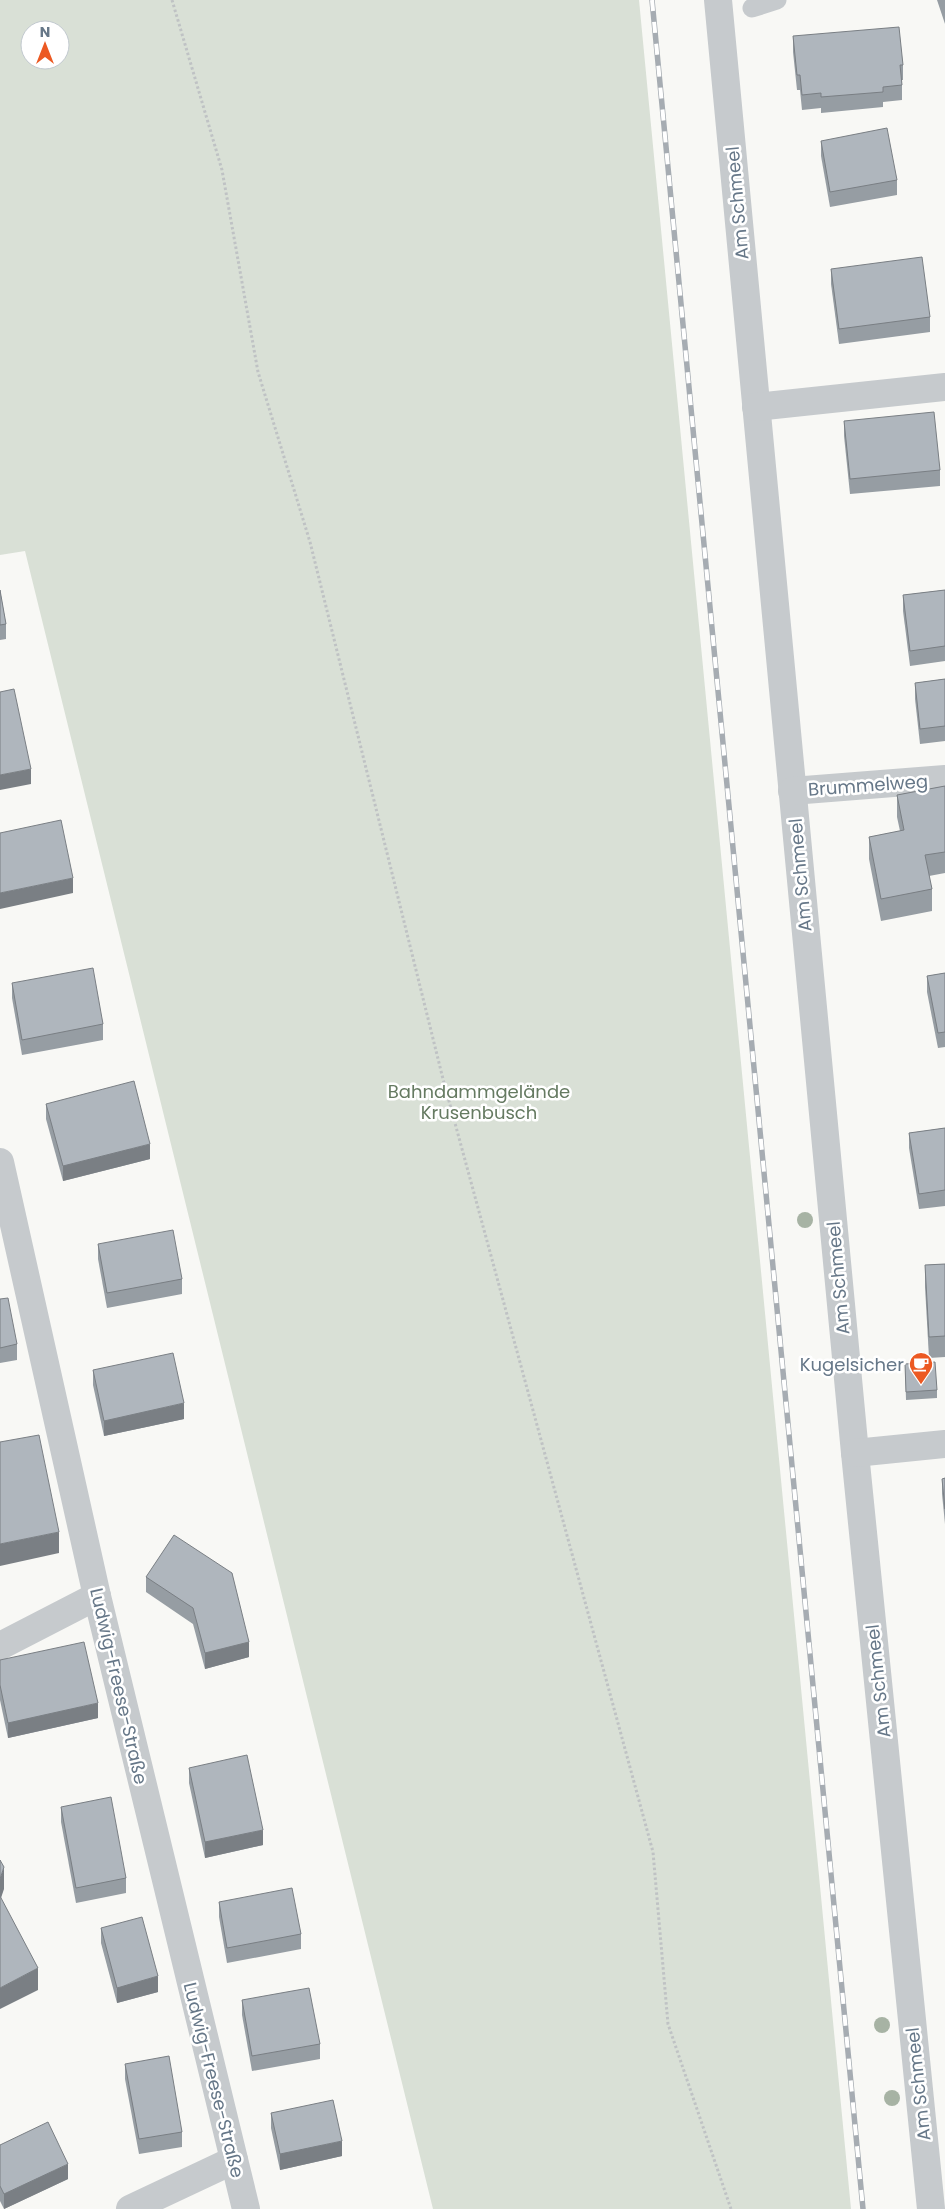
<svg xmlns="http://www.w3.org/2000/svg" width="945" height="2209" viewBox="0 0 945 2209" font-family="Poppins,sans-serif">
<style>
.green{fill:#d9e0d6;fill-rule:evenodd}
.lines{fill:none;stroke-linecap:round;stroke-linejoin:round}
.path{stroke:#bfc2c4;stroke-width:3;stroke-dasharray:2.5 2.5;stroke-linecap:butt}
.lane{stroke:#c6cacd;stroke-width:19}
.street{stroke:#c6cacd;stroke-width:28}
.rail-casing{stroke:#a6acb2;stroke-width:5.5}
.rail{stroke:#fff;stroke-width:4;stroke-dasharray:11;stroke-linecap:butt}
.tree{fill:#a7b3a4}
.wall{fill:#969da3}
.shaded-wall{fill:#7a7f84}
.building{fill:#afb6bd;stroke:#7a7f84}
.labels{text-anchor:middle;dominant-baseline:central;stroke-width:5;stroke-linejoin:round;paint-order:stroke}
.street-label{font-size:18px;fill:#678;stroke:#fff}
.park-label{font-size:18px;fill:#657a61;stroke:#fff}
.poi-label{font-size:18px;fill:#678;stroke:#fff;text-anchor:end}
</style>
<rect width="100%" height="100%" fill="#f8f8f5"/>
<path class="green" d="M0,0H639L851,2209H433L25,551L0,555ZM30,30H60V60H30Z"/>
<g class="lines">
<path class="path" d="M172,0L222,170L258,372L310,542L443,1079L653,1852L668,2024L731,2209"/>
<path class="lane" d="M752,8L777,0"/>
<g class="street">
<path d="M718,0L855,1453L931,2209"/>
<path d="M756,407L945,387"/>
<path d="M792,791L945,779"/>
<path d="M0,1162L97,1596L246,2209"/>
<path d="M855,1453L945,1444"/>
<path d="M0,1646L97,1596"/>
<path d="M130,2209L234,2160"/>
</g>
<g class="rail-casing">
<path id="rail" d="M652,0L863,2209"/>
</g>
<use href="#rail" class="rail"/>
</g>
<g class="tree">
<circle cx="805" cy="1220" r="8"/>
<circle cx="882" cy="2025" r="8"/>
<circle cx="892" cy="2098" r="8"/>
</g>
<g class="wall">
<path d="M937,0H945V24Z"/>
<path d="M793,36L903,65V80H902V100L883,102V107L821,113V108L802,110L800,90H797L793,52Z"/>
<path d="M821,141L897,180V195L830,207L821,156Z"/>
<path d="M831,269L930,317V332L839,344L831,284Z"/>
<path d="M844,421L940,470V486L850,494L844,436Z"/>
<path d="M0,590L6,624V639L0,640Z"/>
<path d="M945,590V661L910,666L903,611V595Z"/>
<path d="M945,679V741L920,744L915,699V683Z"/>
<path d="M945,786V873L929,876L932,889V911L881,921L869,859V837L900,831L897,817V795Z"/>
<path d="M945,973V1047L938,1048L927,992V976Z"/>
<path d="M12,983L103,1024V1040L22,1055L12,998Z"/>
<path d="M46,1104L150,1159L63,1181L46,1119Z"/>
<path d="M945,1128V1206L919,1209L909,1148V1133Z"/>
<path d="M98,1244L182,1279V1294L107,1308L98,1259Z"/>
<path d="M945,1264V1357L929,1358L925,1287V1265Z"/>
<path d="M0,1299L17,1344V1360L0,1363Z"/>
<path d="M905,1364L937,1390V1398L906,1400Z"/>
<path d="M93,1370L184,1419L104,1436L93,1385Z"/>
<path d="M945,1478V1524L942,1494V1479Z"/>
<path d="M232,1573L249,1657L205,1669L193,1624L146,1592V1577Z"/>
<path d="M0,1660L98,1718L8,1738L0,1700Z"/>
<path d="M189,1768L263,1845L205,1858L189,1783Z"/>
<path d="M61,1807L126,1878V1893L76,1903L61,1822Z"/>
<path d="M219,1902L301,1934V1949L227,1963L219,1917Z"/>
<path d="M101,1928L158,1992L117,2003L101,1943Z"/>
<path d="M242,2000L320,2044V2059L252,2071L242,2015Z"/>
<path d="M125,2064L182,2132V2147L139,2154L125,2079Z"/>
<path d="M271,2113L342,2156L280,2170L271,2128Z"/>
<path d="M0,2145L68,2179L4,2209L0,2201Z"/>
</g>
<g class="shaded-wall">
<path d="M31,769V784L0,790V775Z"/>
<path d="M73,878V893L0,909V893Z"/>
<path d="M150,1144V1159L63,1181V1166Z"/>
<path d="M184,1403V1419L104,1436V1421Z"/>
<path d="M59,1532V1553L0,1566V1544Z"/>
<path d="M249,1642V1657L205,1669V1653Z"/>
<path d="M98,1703V1718L8,1738V1723Z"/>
<path d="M263,1830V1845L205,1858V1842Z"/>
<path d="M4,1867V1889L0,1901V1879Z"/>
<path d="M38,1968V1990L0,2009V1988Z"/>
<path d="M158,1976V1992L117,2003V1988Z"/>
<path d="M342,2141V2156L280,2170V2154Z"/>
<path d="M68,2164V2179L4,2209V2194Z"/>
</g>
<g class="building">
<path d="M899,27L903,65H900L902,85L883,87V92L821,97V93L802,95L800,75H797L793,36Z"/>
<path d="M887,128L897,180L830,192L821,141Z"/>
<path d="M922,257L930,317L839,329L831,269Z"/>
<path d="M934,412L940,470L850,479L844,421Z"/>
<path d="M0,590L6,624L0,625Z"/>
<path d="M945,590V646L910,651L903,595Z"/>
<path d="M945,679V726L920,729L915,683Z"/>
<path d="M14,689L31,769L0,775V692Z"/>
<path d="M945,786V852L925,855L932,889L881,899L869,837L904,830L897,795Z"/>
<path d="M61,820L73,878L0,893V833Z"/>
<path d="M93,968L103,1024L22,1040L12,983Z"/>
<path d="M945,973V1032L938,1033L927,976Z"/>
<path d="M134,1081L150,1144L63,1166L46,1104Z"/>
<path d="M945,1128V1190L919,1194L909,1133Z"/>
<path d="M173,1230L182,1279L107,1293L98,1244Z"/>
<path d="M945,1264V1336L929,1337L925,1265Z"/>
<path d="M8,1298L17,1344L0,1348V1299Z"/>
<path d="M173,1353L184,1403L104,1421L93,1370Z"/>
<path d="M935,1362L937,1390L906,1392L905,1364Z"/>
<path d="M39,1435L59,1532L0,1544V1442Z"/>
<path d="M945,1478V1509L942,1479Z"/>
<path d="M174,1535L232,1573L249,1642L205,1653L193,1608L146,1577Z"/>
<path d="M84,1642L98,1703L8,1723L0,1685V1660Z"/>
<path d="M247,1755L263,1830L205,1842L189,1768Z"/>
<path d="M111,1797L126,1878L76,1888L61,1807Z"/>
<path d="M0,1860L4,1867L0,1879Z"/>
<path d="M292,1888L301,1934L227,1948L219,1902Z"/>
<path d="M0,1896L38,1968L0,1988Z"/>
<path d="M142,1917L158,1976L117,1988L101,1928Z"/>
<path d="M309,1988L320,2044L252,2056L242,2000Z"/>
<path d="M169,2056L182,2132L139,2139L125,2064Z"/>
<path d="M333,2100L342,2141L280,2154L271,2113Z"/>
<path d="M48,2122L68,2164L4,2194L0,2186V2145Z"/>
</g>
<defs>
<g id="cafe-pin" transform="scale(1.25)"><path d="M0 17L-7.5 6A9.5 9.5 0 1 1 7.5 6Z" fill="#ec5922" stroke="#fff"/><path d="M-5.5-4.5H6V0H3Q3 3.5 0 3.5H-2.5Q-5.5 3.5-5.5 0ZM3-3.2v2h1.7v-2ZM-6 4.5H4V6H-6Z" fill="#fff"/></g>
</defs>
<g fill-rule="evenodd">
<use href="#cafe-pin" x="921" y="1364"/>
</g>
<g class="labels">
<g class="street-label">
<text transform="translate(737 203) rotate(-95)">Am Schmeel</text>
<text transform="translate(868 785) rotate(-4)">Brummelweg</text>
<text transform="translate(800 875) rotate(-95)">Am Schmeel</text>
<text transform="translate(838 1278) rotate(-95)">Am Schmeel</text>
<text transform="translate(878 1681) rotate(-96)">Am Schmeel</text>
<text transform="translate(119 1686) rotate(77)">Ludwig-Freese-Straße</text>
<text transform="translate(214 2080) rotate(76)">Ludwig-Freese-Straße</text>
<text transform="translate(918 2084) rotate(-96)">Am Schmeel</text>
</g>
<g class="park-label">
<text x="479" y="1091">Bahndammgelände<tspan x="479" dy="21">Krusenbusch</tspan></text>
</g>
<g class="poi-label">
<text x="904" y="1364">Kugelsicher</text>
</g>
</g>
<g transform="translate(45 45)"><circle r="24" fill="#ffffff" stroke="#c2c9cf"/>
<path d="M0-4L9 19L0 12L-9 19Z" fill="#ec5922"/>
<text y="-8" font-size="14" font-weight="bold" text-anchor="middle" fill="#667788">N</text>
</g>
</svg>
